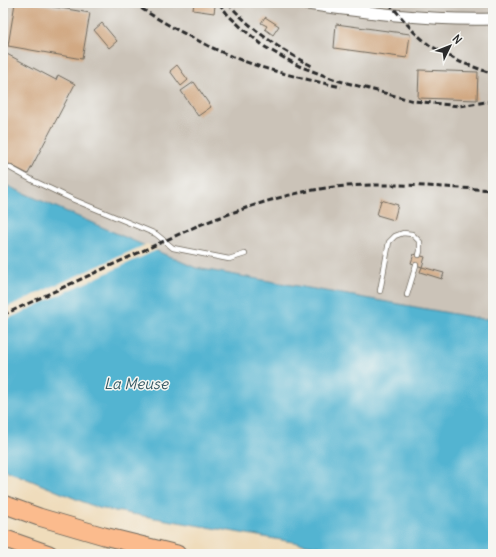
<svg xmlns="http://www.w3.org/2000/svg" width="496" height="557" viewBox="0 0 496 557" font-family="Delius,sans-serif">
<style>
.industrial{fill:#cbc3b8}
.water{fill:#52b4d1;stroke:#3e707e}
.pier{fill:#efdcbb}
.building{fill:#d1a983}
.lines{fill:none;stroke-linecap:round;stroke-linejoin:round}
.service-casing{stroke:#70695d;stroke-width:6}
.tertiary-casing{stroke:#70695d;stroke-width:13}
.motorway-casing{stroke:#70695d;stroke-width:19}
.service{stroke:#fff;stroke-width:4.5}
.tertiary{stroke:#fff;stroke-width:11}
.motorway{stroke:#fbbb8d;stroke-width:17}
.rail{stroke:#2b2b2b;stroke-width:3;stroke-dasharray:6 3;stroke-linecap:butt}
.labels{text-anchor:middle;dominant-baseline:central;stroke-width:3;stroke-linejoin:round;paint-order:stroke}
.water-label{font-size:15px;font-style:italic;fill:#395b65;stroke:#f6f6f2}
</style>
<rect width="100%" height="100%" fill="#f6f6f2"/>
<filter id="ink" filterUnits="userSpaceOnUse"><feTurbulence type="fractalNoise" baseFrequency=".025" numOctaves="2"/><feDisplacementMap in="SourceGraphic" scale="8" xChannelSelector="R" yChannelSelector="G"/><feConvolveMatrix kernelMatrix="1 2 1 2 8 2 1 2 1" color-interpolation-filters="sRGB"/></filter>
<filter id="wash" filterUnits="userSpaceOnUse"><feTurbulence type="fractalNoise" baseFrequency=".012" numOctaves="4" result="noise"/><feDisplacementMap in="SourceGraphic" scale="16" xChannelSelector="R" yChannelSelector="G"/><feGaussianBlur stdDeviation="0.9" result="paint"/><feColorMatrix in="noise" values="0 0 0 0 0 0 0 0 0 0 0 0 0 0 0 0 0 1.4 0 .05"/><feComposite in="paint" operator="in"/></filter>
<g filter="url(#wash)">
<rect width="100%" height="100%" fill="#efdcbb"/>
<path class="industrial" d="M3,3H493V318L483,319L196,268L3,184Z"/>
<path class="water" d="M3,184L196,268L483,319L493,318V554H361L98,508L3,469Z"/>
<path class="pier" d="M147,244L159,249L3,321V309Z"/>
<g id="blocks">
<g class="building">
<path d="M15,3H32L90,13L82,59L8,46Z"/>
<path d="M194,3L215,6L214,13L193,10Z"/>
<path d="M265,17L279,26L273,35L265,29L267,26L261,23Z"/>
<path d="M102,23L117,41L109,48L94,30Z"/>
<path d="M336,24L410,34L407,58L334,48Z"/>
<path d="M3,52L56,80L58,75L75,84L28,174L3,161Z"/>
<path d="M177,65L188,80L181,86L170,71Z"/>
<path d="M419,70L478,72L477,100L418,98Z"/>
<path d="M194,82L211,107L198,116L181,91Z"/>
<path d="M381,200L398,205L394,220L377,215Z"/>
<path d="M414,254L425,257L422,267L411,263Z"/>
<path d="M422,267L444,273L442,279L420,272Z"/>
</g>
</g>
</g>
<g filter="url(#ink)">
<use href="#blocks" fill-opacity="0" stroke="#70695d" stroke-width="1"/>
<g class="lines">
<g class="service-casing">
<g id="service">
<path d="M3,164L34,181L72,199L156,234L173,248L229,259L245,254"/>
<path d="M380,291L389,242L395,236L403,233L412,234L420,242V251L419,255"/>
<path d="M407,295L416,265"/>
</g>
</g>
<g class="tertiary-casing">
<path id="tertiary" d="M300,3C364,12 428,21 493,19"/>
</g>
<g class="motorway-casing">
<g id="motorway">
<path d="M3,504L39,517L104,536L177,554"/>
<path d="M3,538L49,554"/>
</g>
</g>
<use href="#service" class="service"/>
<use href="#tertiary" class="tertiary"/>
<use href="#motorway" class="motorway"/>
<g class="rail">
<path d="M134,3C153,17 175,29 197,40C217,51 239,60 261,67C287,75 314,81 341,87"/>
<path d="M219,3L228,15L243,29L265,47L279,55L299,66L336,80L414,101L459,106L493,101"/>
<path d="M228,3C250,29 282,51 312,66"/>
<path d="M389,3L414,32L429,45L460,62L493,74"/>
<path d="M3,315L197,226C241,209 287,192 335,187C387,182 440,187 493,190"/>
</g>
</g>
</g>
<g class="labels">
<g class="water-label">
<text x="136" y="383">La Meuse</text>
</g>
</g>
<rect width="496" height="557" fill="none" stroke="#f6f6f2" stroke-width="16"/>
<g transform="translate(450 46) rotate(47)" stroke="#f6f6f2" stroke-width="3" paint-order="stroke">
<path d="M0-3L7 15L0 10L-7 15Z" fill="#2b2b2b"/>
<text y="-6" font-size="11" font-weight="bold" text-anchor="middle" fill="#2b2b2b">N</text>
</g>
</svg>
